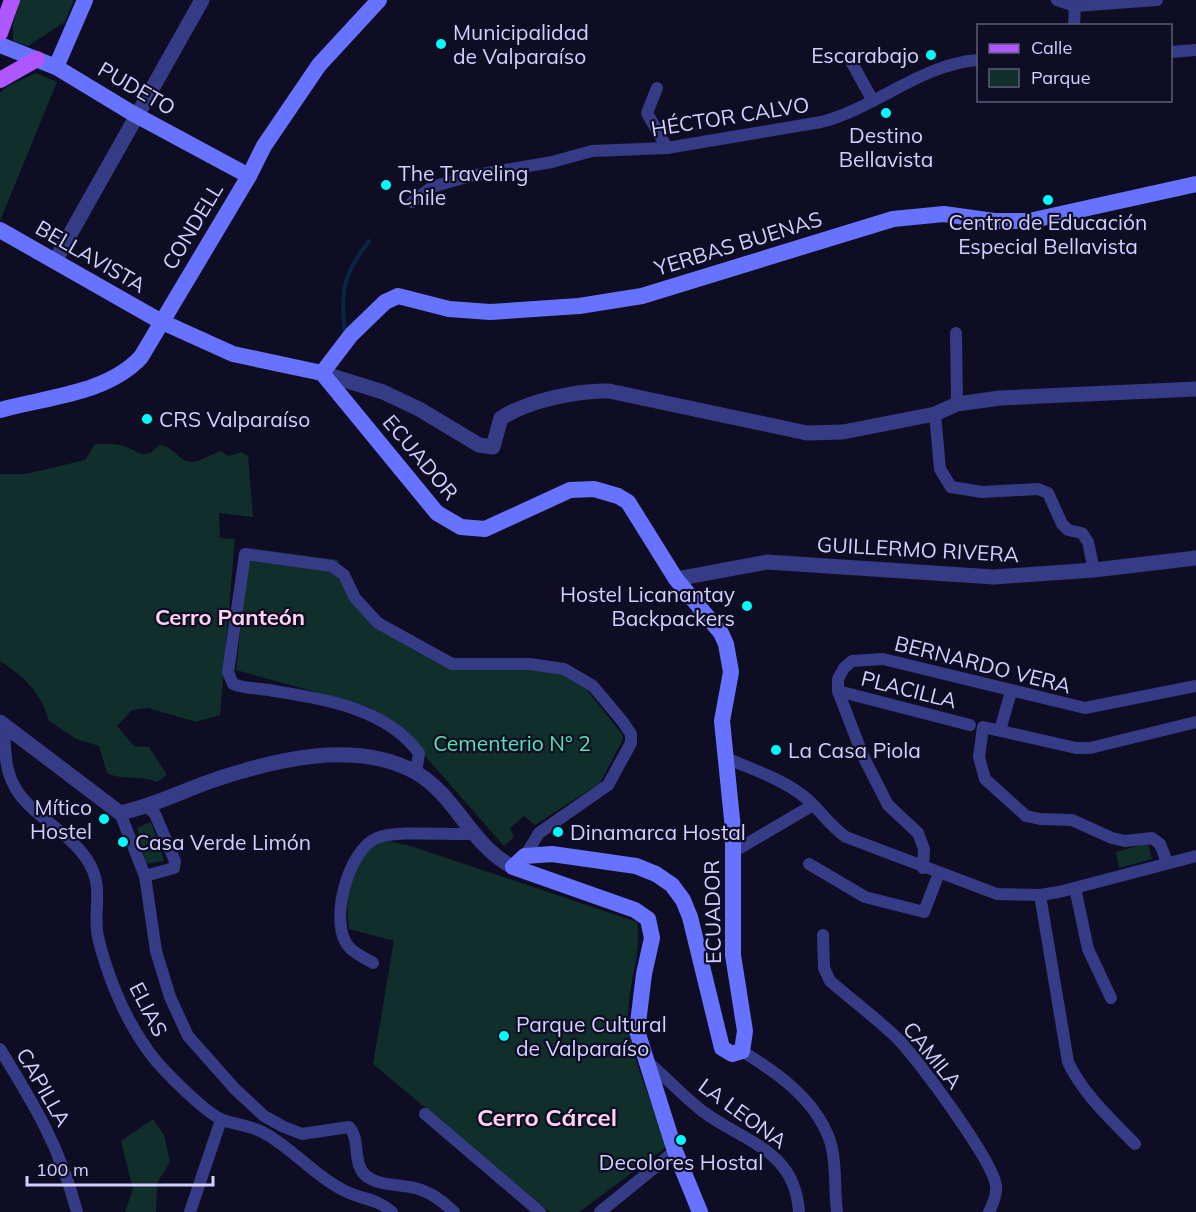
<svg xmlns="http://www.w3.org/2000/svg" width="1196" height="1212" viewBox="0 0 1196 1212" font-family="Mulish,sans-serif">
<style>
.green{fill:#102e2a}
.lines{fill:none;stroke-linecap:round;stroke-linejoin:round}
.stream{stroke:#092647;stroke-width:4}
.minor{stroke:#363b85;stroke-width:12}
.tertiary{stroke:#363b85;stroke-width:15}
.secondary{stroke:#6773ff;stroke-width:16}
.primary{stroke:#af57ff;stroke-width:16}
.poi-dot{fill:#00fbfa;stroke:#0f0d24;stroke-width:2}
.labels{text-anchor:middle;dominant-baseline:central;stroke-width:4.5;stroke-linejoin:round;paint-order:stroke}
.poi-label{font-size:21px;fill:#d1d0ff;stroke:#0f0d24;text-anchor:start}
.street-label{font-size:21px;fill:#d1d0ff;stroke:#0f0d24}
.park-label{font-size:21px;fill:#56e5b2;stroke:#0f0d24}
.neighbourhood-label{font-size:22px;font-weight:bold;fill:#ffd2f3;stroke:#0f0d24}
.quarter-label{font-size:24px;font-weight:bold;fill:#ffd2f3;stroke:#0f0d24}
</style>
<rect width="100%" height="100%" fill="#0f0d24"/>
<g class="green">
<path d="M20,0H74L65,22L28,46L13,41V25Z"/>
<path d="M36,73L57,82L0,221V93L8,86Z"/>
<path d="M95,444C103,444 112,443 120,445C138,449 143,463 159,445C173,445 179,463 193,462C201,461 212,454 220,451L229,456L241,452L248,456L253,517L219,513L220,538L235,539L220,715L196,722L148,708L132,710L117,726L134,746L149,747L167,775L157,782C137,774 128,782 107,773L99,746L76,739L49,721C42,694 24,676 0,661V474H26L85,460Z"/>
<path d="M249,548L338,560V578L359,604L380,620L459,664L562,673L576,679L587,690L622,734L623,739L600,783L535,825L524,816L510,828L514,837L504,846L418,748L369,707L236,670Z"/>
<path d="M151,822L164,861L146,864L137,828Z"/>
<path d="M384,840L411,846L637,922C643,954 624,993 629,1027C634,1068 655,1108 668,1146L579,1212H550L373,1064L394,941L349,929C346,908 347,868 363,851C368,846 378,843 384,840Z"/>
<path d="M1148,843L1152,859L1119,868L1116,852Z"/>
<path d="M153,1119L164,1135L170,1162L157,1183L156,1212H125L133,1189L121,1141Z"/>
</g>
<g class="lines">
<path class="stream" d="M345,333C340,292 343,274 369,241"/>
<g class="minor">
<path d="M1057,0L1075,6L1157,0"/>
<path d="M1074,26L1075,6"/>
<path d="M1170,52L1196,50"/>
<path d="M852,63L873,101"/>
<path d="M657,88L647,113L667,148"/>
<path d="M412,202L432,187L470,176L552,162L592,151L667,148L821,122C876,108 921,64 978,60"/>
<path d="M956,333L957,404"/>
<path d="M935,414L940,469L951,487L982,492L1038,489L1048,493L1062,524L1068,530L1082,533L1088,542L1094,570"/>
<path d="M838,691L970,725"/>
<path d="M8,727C3,737 5,747 6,758C10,809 60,821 86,858C106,887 92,908 98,937C107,975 124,1017 147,1049C158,1066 205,1113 223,1120C237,1125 253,1126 266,1134C294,1150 315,1176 343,1190C361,1200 375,1197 392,1212"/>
<path d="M1000,730L1011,692"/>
<path d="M726,758C751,769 780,778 802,795C819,807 828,825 846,837L997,894L1040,895L1059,892L1196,856"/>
<path d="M416,773L419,753C385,707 322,699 269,690C257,688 245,689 233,684L228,672L245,554L332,566L344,575L355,598L378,623L452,664H530L564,669L593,686L623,722L631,734V743L608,785L539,833L525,856"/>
<path d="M120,813L145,876L156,951L170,997L188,1036L235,1089L264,1116L284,1127L302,1134L349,1127C361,1140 352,1162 365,1175C377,1186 399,1184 415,1188C431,1192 442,1201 454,1212"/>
<path d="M733,852L813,805"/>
<path d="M1167,862L1160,844L1152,838L1125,841L1112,838L1072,820L1040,819L1026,816L985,779L979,757L983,727L1076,748H1090L1196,722"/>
<path d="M809,864L865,897L924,912L939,873"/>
<path d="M923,868L924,849L918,833L888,805L863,756L838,691V679L844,668L852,661L883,659L1085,708L1196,686"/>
<path d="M145,876L174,868L175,861L155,814L148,807"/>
<path d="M1075,888L1088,949L1111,998"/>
<path d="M1040,895L1068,1062C1083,1094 1111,1119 1135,1144"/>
<path d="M823,935L824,968L830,981C852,1000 876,1018 897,1038C917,1058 994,1162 996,1186C997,1195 993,1204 989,1212"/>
<path d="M373,963C366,959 356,954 350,948C327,926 348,849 377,838C396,830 450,835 473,834"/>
<path d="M0,1049C35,1106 60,1147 77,1212"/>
<path d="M742,1051C777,1073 813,1097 829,1138C837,1160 834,1189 837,1212"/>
<path d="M645,1060C665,1076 682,1095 701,1110C742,1142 795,1148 799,1212"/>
<path d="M425,1114L540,1212"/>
<path d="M190,1212L221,1120"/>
<path d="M600,1212L675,1151"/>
</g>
<g class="tertiary">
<path d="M55,261L202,0"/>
<path d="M322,373L383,392L419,409L479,445L493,447L501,418C528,401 577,390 609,391L807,433L843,432L935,414L957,404L1000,398L1196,389"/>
<path d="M676,579L767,562L994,577L1094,570L1196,558"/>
<path d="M0,722L120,813C153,806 180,792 211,781C273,760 354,739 415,772C456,795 471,846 513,867"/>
</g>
<g class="secondary">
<path d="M0,45L56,67L132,113L249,176"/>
<path d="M56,67L85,0"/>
<path d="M0,230L160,321L233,354L322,373"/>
<path d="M322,373L437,513L461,527L485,529L570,490L594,489L618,496L628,502L676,579L721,633L726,644L731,672L722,721L733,829V955L745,1031L742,1051L732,1054L722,1048L690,917L683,900L672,885L656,874L636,866L552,854L525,856L513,867L635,910L648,919L652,938L644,974L637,1031L675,1151L700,1212"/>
<path d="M322,373L351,335L385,302L398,296L449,309L490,312L579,306L642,296L893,219L944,214L994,221H1029L1196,184"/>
<path d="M0,410C46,397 107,394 141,357L249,176L264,146L319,65L379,0"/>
</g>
<g class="primary">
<path d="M0,33L12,0"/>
<path d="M0,80L37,59"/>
</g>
</g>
<g class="poi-dot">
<circle cx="441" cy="44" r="6"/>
<circle cx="931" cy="55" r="6"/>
<circle cx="886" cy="113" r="6"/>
<circle cx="386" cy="185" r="6"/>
<circle cx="1048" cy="200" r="6"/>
<circle cx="147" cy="419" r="6"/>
<circle cx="747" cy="606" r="6"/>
<circle cx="776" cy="750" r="6"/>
<circle cx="104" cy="819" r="6"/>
<circle cx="558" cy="832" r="6"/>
<circle cx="123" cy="842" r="6"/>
<circle cx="504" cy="1036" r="6"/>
<circle cx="681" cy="1140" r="6"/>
</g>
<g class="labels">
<g class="poi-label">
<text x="453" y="32">Municipalidad<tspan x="453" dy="24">de Valparaíso</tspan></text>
<text x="919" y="55" text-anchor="end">Escarabajo</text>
<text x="886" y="135" text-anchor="middle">Destino<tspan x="886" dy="24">Bellavista</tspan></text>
<text x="398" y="173">The Traveling<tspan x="398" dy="24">Chile</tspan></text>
<text x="1048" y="222" text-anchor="middle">Centro de Educación<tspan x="1048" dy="24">Especial Bellavista</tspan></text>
<text x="159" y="419">CRS Valparaíso</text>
<text x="735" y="594" text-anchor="end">Hostel Licanantay<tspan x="735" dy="24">Backpackers</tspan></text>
<text x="788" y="750">La Casa Piola</text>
<text x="92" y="807" text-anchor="end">Mítico<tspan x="92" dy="24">Hostel</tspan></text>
<text x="570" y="832">Dinamarca Hostal</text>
<text x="135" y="842">Casa Verde Limón</text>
<text x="516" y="1024">Parque Cultural<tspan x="516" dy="24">de Valparaíso</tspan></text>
<text x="681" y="1162" text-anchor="middle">Decolores Hostal</text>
</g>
<g class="street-label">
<text transform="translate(137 88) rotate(30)">PUDETO</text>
<text transform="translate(730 116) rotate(-9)">HÉCTOR CALVO</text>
<text transform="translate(192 226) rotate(-59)">CONDELL</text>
<text transform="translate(738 243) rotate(-17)">YERBAS BUENAS</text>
<text transform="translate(91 256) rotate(30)">BELLAVISTA</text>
<text transform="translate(421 457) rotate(50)">ECUADOR</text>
<text transform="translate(918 549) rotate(3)">GUILLERMO RIVERA</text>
<text transform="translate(983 664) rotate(14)">BERNARDO VERA</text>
<text transform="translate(909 689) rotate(14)">PLACILLA</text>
<text transform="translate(712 912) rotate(-91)">ECUADOR</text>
<text transform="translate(149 1009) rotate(63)">ELIAS</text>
<text transform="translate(933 1055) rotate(51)">CAMILA</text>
<text transform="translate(44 1087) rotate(60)">CAPILLA</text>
<text transform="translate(743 1113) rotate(36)">LA LEONA</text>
</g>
<g class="park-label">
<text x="512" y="743">Cementerio N° 2</text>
</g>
<g class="neighbourhood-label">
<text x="230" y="617">Cerro Panteón</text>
</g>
<g class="quarter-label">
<text x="547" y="1117">Cerro Cárcel</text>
</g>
</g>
<rect x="977" y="24" width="195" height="78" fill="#0f0d24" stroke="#5d5b7c" stroke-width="1.5"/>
<rect x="989" y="44" width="30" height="9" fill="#af57ff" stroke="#5d5b7c" stroke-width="1.5"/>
<text x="1031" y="54" font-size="18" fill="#d1d0ff">Calle</text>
<rect x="989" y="69" width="30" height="18" fill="#102e2a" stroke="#5d5b7c" stroke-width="1.5"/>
<text x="1031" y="84" font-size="18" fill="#d1d0ff">Parque</text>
<path d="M27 1176v9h186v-9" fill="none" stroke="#d1d0ff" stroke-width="3"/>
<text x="36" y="1176" font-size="18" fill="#d1d0ff" stroke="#0f0d24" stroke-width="4.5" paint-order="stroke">100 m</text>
</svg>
